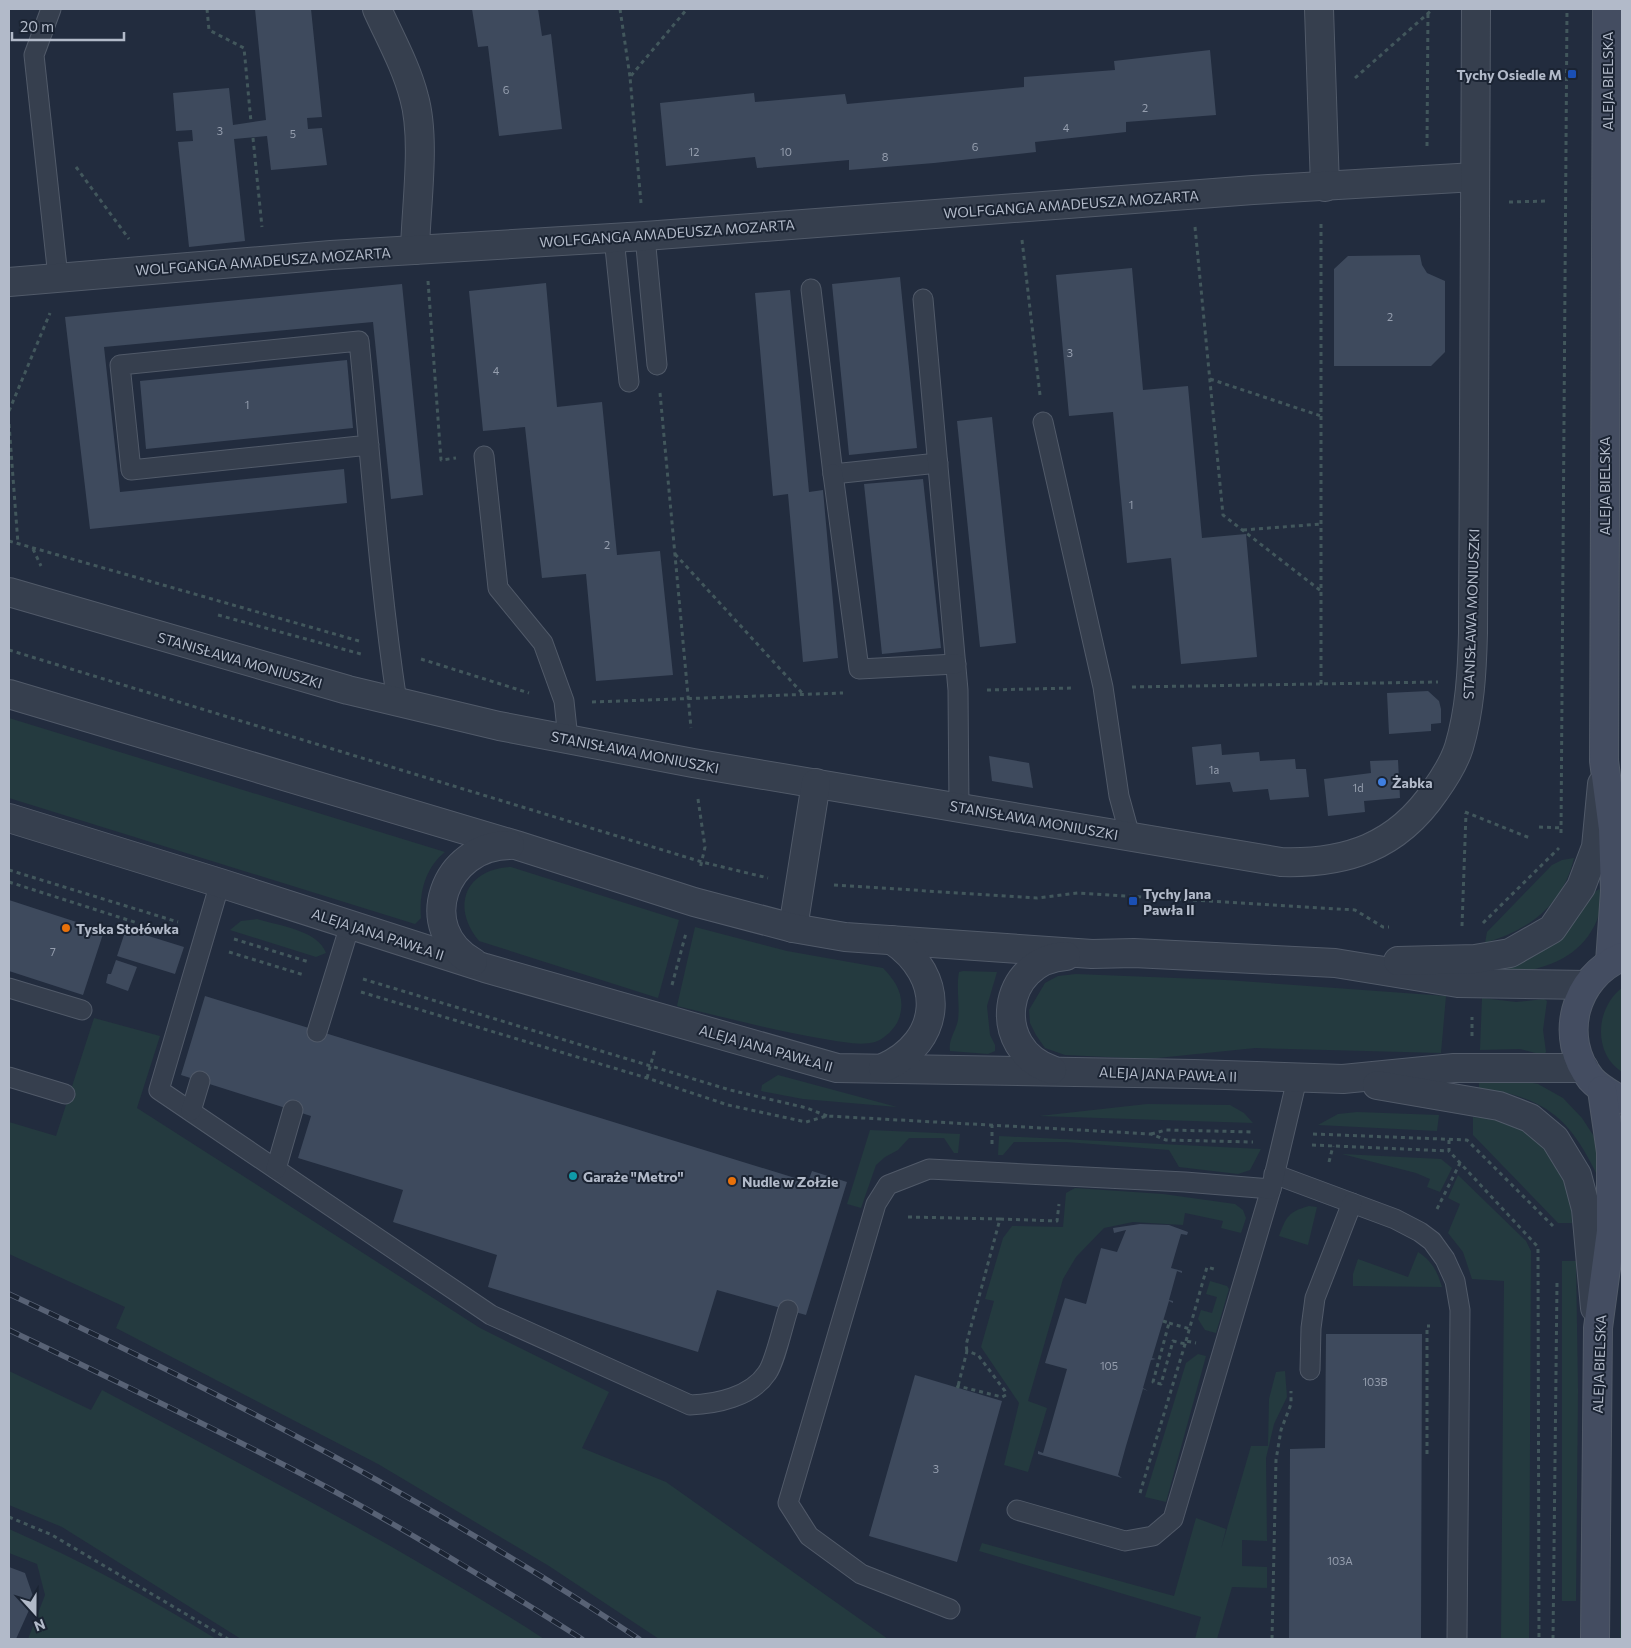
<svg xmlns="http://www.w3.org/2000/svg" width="1631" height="1648" viewBox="0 0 1631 1648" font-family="Commissioner,sans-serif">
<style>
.green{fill:#243a3f}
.building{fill:#3e4a5d}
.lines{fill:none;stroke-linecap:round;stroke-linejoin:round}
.service-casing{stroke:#515a69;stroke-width:21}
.minor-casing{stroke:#515a69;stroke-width:30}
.tertiary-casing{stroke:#515a69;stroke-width:30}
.secondary-casing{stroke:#515a69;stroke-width:30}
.path{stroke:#42575c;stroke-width:3;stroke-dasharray:4 4;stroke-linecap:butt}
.service{stroke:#363f4e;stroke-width:19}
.minor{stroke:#363f4e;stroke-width:28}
.tertiary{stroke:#363f4e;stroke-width:28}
.secondary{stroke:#444d61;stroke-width:28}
.rail-casing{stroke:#586275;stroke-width:5.5}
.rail{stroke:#1b2433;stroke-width:4;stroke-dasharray:11;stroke-linecap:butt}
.transit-dot{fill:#1a4fb4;stroke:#1b2433;stroke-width:2}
.shop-dot{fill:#3f7fe0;stroke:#1b2433;stroke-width:2}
.food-dot{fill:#e8710a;stroke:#1b2433;stroke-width:2}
.culture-dot{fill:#0f9aa8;stroke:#1b2433;stroke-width:2}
.labels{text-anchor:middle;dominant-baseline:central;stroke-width:4;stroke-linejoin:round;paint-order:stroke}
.number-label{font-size:11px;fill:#959eae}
.poi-label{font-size:14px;font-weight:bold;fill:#b2bac9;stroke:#1b2433;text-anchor:start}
.street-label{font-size:14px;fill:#b2bac9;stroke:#1b2433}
</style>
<rect width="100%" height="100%" fill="#222c3e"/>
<g class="green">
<path d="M9,718L445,852C425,868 419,893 421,918L415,924L9,798Z"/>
<path d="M1574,858C1563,905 1529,930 1485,943L1487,932L1552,865L1562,860Z"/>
<path d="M511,867L679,920L658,998L479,941C450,906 466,869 511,867Z"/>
<path d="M1599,889L1603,893C1601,902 1600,912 1597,920C1581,959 1543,970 1506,974L1505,969C1532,957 1555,945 1574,922C1583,911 1587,895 1599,889Z"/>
<path d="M257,919C279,926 318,930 326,953L316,957L230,930L241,921Z"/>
<path d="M695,927L787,951L883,968C896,981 905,996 900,1015C898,1026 885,1039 875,1042C860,1046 844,1042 830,1040C778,1032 728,1018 677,1006Z"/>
<path d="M963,971L997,972L987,1006L990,1035L995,1045V1051L988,1054L950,1051C948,1040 956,1031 958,1020C960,1004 956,988 959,972Z"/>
<path d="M1076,974L1226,980L1446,996L1441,1053L1255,1048L1148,1059L1065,1055L1045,1048L1036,1035L1030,1023L1029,1010L1045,983L1058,976Z"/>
<path d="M1622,988V1072C1592,1053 1596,1007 1622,988Z"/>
<path d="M1482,998L1516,1002L1544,999L1547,1001L1543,1030L1546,1052L1543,1055L1520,1049L1480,1050Z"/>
<path d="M94,1018L160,1036L137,1108L480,1328L609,1392L582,1448L666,1482L888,1639H659L549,1566L378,1464L116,1328L125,1307L9,1254V1122L56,1136Z"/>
<path d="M778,1075L897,1107L803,1099L761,1091L762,1085Z"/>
<path d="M1513,1079L1538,1084L1563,1098L1582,1118L1595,1138L1600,1171L1596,1173C1568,1115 1542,1097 1479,1088V1080Z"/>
<path d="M1147,1104L1230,1105L1244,1113L1253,1123L1039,1116Z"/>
<path d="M1357,1112L1439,1115L1437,1131L1318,1125L1338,1114Z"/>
<path d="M1473,1117C1535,1121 1572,1161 1572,1223H1558L1473,1135Z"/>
<path d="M870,1130L960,1134L958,1153H954L944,1138H909L898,1150L885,1157L876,1165L861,1208L847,1204Z"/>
<path d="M999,1136L1261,1149L1250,1170L1238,1174L1179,1167L1169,1150L1066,1142H1014L1003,1155H998Z"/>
<path d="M1342,1154L1441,1159L1452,1168L1440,1192L1427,1187L1430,1179L1416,1173Z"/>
<path d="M1458,1175L1526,1241L1531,1251L1529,1639H1501L1504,1281L1472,1279L1463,1252L1448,1233L1460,1204L1448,1198Z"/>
<path d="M1075,1188L1163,1194L1235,1204L1243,1210L1246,1218L1241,1233L1221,1228L1223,1221L1185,1213L1183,1225L1133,1222L1104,1228L1076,1257L1063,1279L1028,1401L1047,1408L1028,1472L1004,1465L1019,1403L981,1347L994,1301L985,1299L1003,1238L1012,1226L1063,1227L1066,1193Z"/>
<path d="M1309,1206L1317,1207L1308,1245L1279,1236C1286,1217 1288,1212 1309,1206Z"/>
<path d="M1418,1252C1432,1261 1437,1271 1442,1287L1353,1286V1274L1358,1259L1408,1277Z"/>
<path d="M1622,1258V1639H1620Z"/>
<path d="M1562,1261H1576L1578,1390L1576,1601H1562Z"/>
<path d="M1210,1281L1227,1286L1229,1289L1216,1333L1205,1330L1198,1319L1201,1310L1212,1313L1217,1297L1206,1294Z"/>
<path d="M1198,1354L1206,1356L1166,1502L1145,1497L1186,1363Z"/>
<path d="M9,1371L91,1410L102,1390C251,1470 402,1547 544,1639H241L62,1527L9,1505Z"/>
<path d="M1285,1371L1287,1397L1274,1424L1266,1458L1267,1541L1242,1540V1566L1267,1567V1588L1232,1587L1217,1639H1195L1201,1617L979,1551L982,1543L1174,1596L1196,1518L1226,1529L1221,1549L1251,1446H1268L1269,1399L1276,1372Z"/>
<path d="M9,1529C80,1560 150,1598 216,1639H28L45,1595L37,1564L9,1553Z"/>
</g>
<g class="building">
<path d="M255,9H311L322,117L307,118L308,129L322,128L327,165L271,170L267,136L234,139L245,241L189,247L178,142L193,141L192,130L176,131L173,93L229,88L233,125L266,120Z"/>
<path d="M472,9H538L542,36L551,34L562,129L499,136L488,46L478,47Z"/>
<path d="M1210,50L1216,115L1126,122V132L1035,142L1036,152L934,163L849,170V160L757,168L755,157L666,166L660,103L754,93L755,102L845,94L847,104L1024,87V77L1115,70L1114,61Z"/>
<path d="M1420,255L1422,265L1427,273L1445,281V352L1431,366H1334V269L1348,256Z"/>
<path d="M1132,268L1143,390L1188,386L1202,538L1246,534L1257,657L1181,664L1171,558L1127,563L1113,412L1069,416L1056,275Z"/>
<path d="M900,277L917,448L849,455L832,284Z"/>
<path d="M546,283L557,407L602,402L617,555L660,551L673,675L596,681L586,574L542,578L525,427L483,431L469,291Z"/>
<path d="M402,284L423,495L391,499L373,322L104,347L120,492L344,469L347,503L90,529L65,317Z"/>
<path d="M790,290L809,492L823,490L838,658L803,662L788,494L773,496L755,293Z"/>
<path d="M347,360L353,428L146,449L140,381Z"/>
<path d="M992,417L1016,643L980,647L957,421Z"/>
<path d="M923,479L941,648L882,654L864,484Z"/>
<path d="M1428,691L1439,701L1441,709V723L1431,724V731L1389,734L1387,693Z"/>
<path d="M1221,744L1222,755L1259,752L1260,761L1295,759L1296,769H1306L1309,797L1270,800L1268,789L1233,792L1230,782L1196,785L1192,747Z"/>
<path d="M989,756L1029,763L1033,788L992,781Z"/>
<path d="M1398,760L1400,798L1364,801L1365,812L1328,816L1324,779L1371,773L1370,761Z"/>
<path d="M9,900L104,931L83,995L9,971Z"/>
<path d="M126,929L184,947L175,974L117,956Z"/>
<path d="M116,960L137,967L128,991L106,983L108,974H111Z"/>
<path d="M205,996L808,1182L812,1171L847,1182L806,1315L717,1290L698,1352L488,1287L497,1255L393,1222L403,1190L298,1158L311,1116L181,1075Z"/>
<path d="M1140,1224L1169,1225L1188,1232L1187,1235L1181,1234L1171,1268L1182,1271V1273L1177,1271L1169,1300L1173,1301V1303L1169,1301L1152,1358L1156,1359L1151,1360L1143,1388L1148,1391L1143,1389L1126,1446L1118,1475L1122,1478L1038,1454V1451L1043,1453L1067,1369L1045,1363L1065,1298L1086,1304L1101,1248L1117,1252L1126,1230L1114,1233L1113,1228Z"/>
<path d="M1326,1334H1422L1421,1639H1289L1290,1449L1325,1448Z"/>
<path d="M915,1375L1002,1401L957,1562L869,1536Z"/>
<path d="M9,1567L25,1573L34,1599L16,1639H9Z"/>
</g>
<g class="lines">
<g class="service-casing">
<g id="service">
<path d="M51,9L34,55L58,277"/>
<path d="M645,236L657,365"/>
<path d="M614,238L629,382"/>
<path d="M811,289L833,474L938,463"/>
<path d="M923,299L958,690L959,807"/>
<path d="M1043,422L1103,687L1119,796L1130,836"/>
<path d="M369,445L131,470L120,365L359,341C371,461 379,582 397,702"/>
<path d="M484,456L498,588L543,643L564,701L568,739"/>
<path d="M833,474L859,669L956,664"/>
<path d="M220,883L159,1090L491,1315L690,1405C716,1404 751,1397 767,1373C775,1362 783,1325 788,1310"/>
<path d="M9,988L82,1010"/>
<path d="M317,1032L350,925"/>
<path d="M9,1077L65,1094"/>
<path d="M191,1111L200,1081"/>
<path d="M276,1169L293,1110"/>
<path d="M1274,1174L1395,1219L1420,1232L1432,1241L1445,1259L1455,1281L1460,1310L1457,1639"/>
<path d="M1310,1370L1311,1328L1315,1298L1352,1203"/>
<path d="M1017,1510L1125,1541L1153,1536L1173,1519L1271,1189"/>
<path d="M950,1609L861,1574L809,1536L788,1503L876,1204L888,1185L929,1169L1185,1182L1271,1189L1297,1079"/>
</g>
</g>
<g class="minor-casing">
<g id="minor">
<path d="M377,9C390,38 406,66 414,97C426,139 416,205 415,250"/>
<path d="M1319,9L1325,187"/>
<path d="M9,282L331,255L645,236L1253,190L1475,177"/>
<path d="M9,592L348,690L499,726L693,763L1281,862C1346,864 1397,847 1435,791C1445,777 1454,763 1459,747C1470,710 1472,672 1473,633L1476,9"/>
<path d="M793,928L816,783"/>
</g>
</g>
<g class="tertiary-casing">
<g id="tertiary">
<path d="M9,694L519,846L694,902L793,928L845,937L1092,954L1134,953L1335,963L1458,983L1587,985"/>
<path d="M9,818L220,883L485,968L837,1068L1194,1074L1343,1079L1454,1068H1584"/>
<path d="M1398,961L1475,959L1510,953L1552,929L1581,887L1596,847L1602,784"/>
<path d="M473,962C414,929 444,845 510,845"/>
<path d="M883,1068C944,1041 946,976 892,940"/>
<path d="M1052,1070C990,1049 1001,960 1066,956"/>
<path d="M1377,1085L1499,1106L1530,1118L1555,1139L1577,1175L1586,1209L1595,1308"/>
</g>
</g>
<g class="secondary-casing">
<g id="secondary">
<path d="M1607,9L1604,761L1613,829L1615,891L1610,962"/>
<path d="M1619,1099C1609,1093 1599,1088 1591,1079C1558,1038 1574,977 1622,957"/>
<path d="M1595,1639L1598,1328L1611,1231V1152L1602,1090"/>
</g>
</g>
<g class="path">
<path d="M207,9L209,30L244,48L251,122"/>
<path d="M620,9L630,77"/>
<path d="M1355,78L1433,9"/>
<path d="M253,138L262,227"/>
<path d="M1427,146L1428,9"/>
<path d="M76,167L129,239"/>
<path d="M1509,202L1548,201"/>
<path d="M641,203L630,77L687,9"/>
<path d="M1195,227L1223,515L1321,591"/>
<path d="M1022,240L1040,395"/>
<path d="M428,281L441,460L456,458"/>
<path d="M1210,379L1321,416"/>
<path d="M660,393L691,728"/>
<path d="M9,411L50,313"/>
<path d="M9,424L18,544"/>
<path d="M1243,530L1321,524"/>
<path d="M9,541L359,641"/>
<path d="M33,549L41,566"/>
<path d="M675,554L802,693"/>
<path d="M218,615L361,654"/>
<path d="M9,650L702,862L768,878"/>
<path d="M421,659L529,693"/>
<path d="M1321,684V220"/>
<path d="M1132,687L1438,682"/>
<path d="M987,690L1073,688"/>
<path d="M592,702L843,693"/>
<path d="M698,799L705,847L700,869"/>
<path d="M1465,812L1530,838"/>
<path d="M1539,827L1562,828"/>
<path d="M1561,833L1567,9"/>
<path d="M9,870L178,922"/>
<path d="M9,882L175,935"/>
<path d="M834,885L1037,898L1078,893L1355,910L1383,927H1389"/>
<path d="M1483,923L1559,848"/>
<path d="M1462,926L1466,813"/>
<path d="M234,939L309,962"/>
<path d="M229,952L304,975"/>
<path d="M363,979L730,1090L807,1108L827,1116"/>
<path d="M672,985L686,933"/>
<path d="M361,992L647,1078L728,1105L806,1122L827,1116L1151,1134L1166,1140L1253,1142"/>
<path d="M1472,1036V1017"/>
<path d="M647,1078L655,1049"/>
<path d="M1151,1134L1166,1130L1254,1132"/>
<path d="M1313,1134L1467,1140L1553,1226"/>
<path d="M1449,1140V1151L1538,1247L1539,1639"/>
<path d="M992,1144V1125"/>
<path d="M1312,1145L1449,1151"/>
<path d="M1329,1162L1333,1146"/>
<path d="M1437,1209L1460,1163"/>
<path d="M908,1217L1000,1219L966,1345L967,1351"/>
<path d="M1000,1219L1057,1221L1059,1204"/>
<path d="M1163,1321L1169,1323L1153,1382L1161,1384L1173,1341L1185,1344"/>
<path d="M1169,1323L1190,1329"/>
<path d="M1186,1341L1207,1267L1217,1270"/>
<path d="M957,1388L958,1386L1002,1397L1006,1395L1005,1391L978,1355L967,1351L958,1386"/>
<path d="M1427,1454V1326H1430"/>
<path d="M1140,1493L1186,1341L1196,1343"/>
<path d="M9,1517L52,1535L228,1639"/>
<path d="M1272,1639L1276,1460L1281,1430L1291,1404V1391"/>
<path d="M1553,1639L1557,1283"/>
</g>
<use href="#service" class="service"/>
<use href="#minor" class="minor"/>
<use href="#tertiary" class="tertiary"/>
<use href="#secondary" class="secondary"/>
<g class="rail-casing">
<g id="rail">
<path d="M9,1294C226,1395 439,1506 639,1639"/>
<path d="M9,1330C112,1379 214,1428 315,1481C406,1529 495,1584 582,1639"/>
</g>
</g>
<use href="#rail" class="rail"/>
</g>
<g class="transit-dot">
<rect x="1567" y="69" width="10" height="10" rx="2.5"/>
<rect x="1128" y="896" width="10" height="10" rx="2.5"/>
</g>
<circle class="shop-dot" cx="1382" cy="782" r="5"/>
<g class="food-dot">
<circle cx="66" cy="928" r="5"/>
<circle cx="732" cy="1181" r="5"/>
</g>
<circle class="culture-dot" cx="573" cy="1176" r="5"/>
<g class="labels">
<g class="number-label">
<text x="506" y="89">6</text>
<text x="1145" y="107">2</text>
<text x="1066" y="127">4</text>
<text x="220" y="130">3</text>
<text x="293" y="133">5</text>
<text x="975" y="146">6</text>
<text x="694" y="151">12</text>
<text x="786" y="151">10</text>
<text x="885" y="156">8</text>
<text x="1390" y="316">2</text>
<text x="1070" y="352">3</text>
<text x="496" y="370">4</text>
<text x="247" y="404">1</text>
<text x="1131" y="504">1</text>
<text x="607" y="544">2</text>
<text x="1214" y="769">1a</text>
<text x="1358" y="787">1d</text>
<text x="53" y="951">7</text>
<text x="1109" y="1365">105</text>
<text x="1375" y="1381">103B</text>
<text x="936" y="1468">3</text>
<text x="1340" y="1560">103A</text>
</g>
<g class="poi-label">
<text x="1562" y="74" text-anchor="end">Tychy Osiedle M</text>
<text x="1392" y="782">Żabka</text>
<text x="1143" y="893">Tychy Jana<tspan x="1143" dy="16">Pawła II</tspan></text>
<text x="76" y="928">Tyska Stołówka</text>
<text x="583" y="1176">Garaże "Metro"</text>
<text x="742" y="1181">Nudle w Zołzie</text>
</g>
<g class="street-label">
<text transform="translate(1607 81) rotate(-90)">ALEJA BIELSKA</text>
<text transform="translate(1071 204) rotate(-4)">WOLFGANGA AMADEUSZA MOZARTA</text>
<text transform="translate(667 233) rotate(-4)">WOLFGANGA AMADEUSZA MOZARTA</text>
<text transform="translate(263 261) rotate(-4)">WOLFGANGA AMADEUSZA MOZARTA</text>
<text transform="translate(1604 486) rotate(-90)">ALEJA BIELSKA</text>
<text transform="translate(1471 614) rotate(-88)">STANISŁAWA MONIUSZKI</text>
<text transform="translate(240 660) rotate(16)">STANISŁAWA MONIUSZKI</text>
<text transform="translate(635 752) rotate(11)">STANISŁAWA MONIUSZKI</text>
<text transform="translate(1034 820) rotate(10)">STANISŁAWA MONIUSZKI</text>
<text transform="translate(378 934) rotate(18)">ALEJA JANA PAWŁA II</text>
<text transform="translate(766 1048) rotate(16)">ALEJA JANA PAWŁA II</text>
<text transform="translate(1168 1074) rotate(2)">ALEJA JANA PAWŁA II</text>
<text transform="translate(1599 1364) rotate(-88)">ALEJA BIELSKA</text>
</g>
</g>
<rect width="1631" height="1648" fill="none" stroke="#b2bac9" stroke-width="20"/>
<g transform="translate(35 1613) rotate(159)" stroke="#1b2433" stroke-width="4" paint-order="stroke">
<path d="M0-4L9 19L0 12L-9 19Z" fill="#b2bac9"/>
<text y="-8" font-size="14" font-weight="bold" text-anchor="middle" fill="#b2bac9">N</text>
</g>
<path d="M12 32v8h112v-8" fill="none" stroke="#b2bac9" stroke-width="2.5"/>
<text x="20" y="32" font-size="15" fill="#b2bac9" stroke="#1b2433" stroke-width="4" paint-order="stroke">20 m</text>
</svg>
